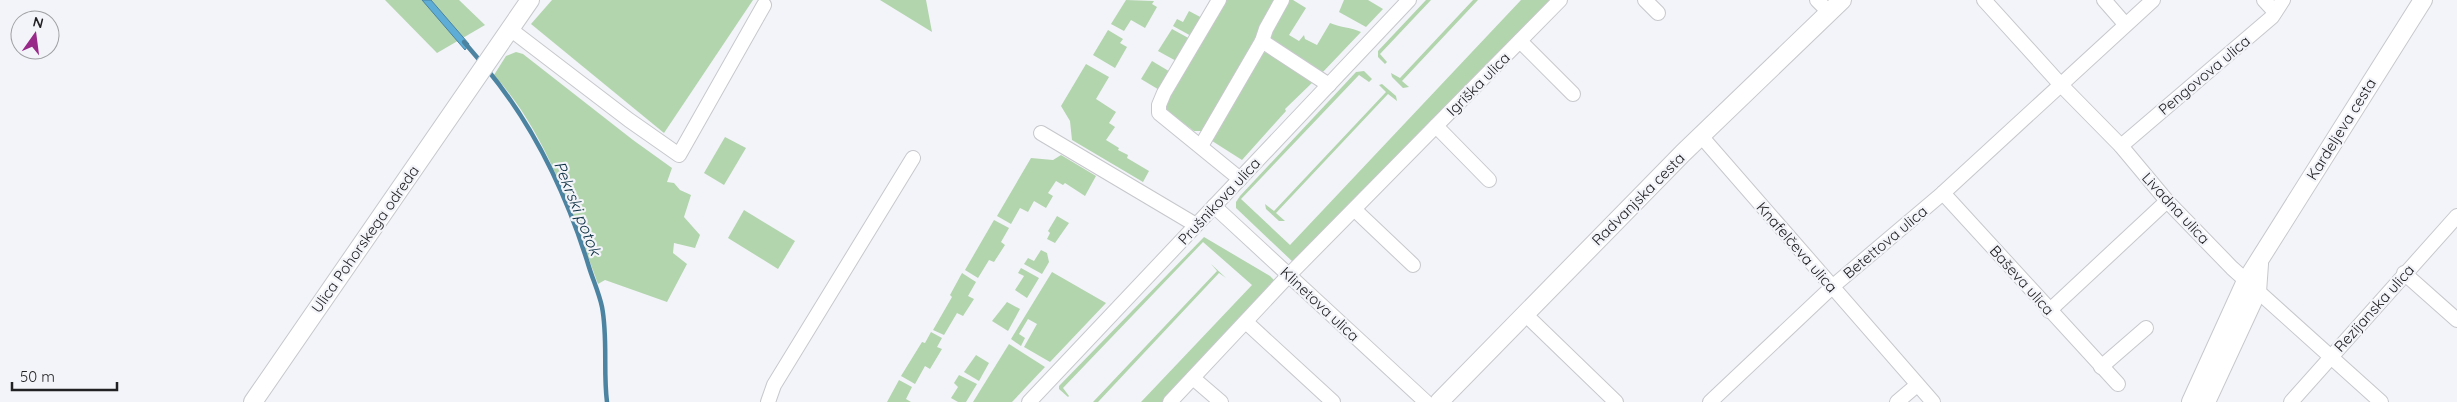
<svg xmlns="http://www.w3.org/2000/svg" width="2457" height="402" viewBox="0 0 2457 402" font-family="Quicksand,sans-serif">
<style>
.green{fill:#b2d5ad}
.water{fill:#5dadd7;stroke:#4b83a1}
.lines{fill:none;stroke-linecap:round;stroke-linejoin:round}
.stream{stroke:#4b83a1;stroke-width:4.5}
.minor-casing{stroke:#c7c8cc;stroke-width:16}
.tertiary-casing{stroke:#c7c8cc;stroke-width:20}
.minor{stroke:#fff;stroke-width:14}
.tertiary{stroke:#fff;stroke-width:18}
.labels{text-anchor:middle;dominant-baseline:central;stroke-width:4.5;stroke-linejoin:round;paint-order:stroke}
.street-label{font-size:15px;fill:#212123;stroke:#f3f4f9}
.water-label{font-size:16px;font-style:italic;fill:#092e40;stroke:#f3f4f9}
</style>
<rect width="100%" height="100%" fill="#f3f4f9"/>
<g class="green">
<path d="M385,0H459L485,25L437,53Z"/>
<path d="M552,0H753L664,133L531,24Z"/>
<path d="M880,0H926L932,32Z"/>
<path d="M1126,0L1154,1L1152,4L1157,7L1145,28L1131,20L1124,31L1111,24Z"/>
<path d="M1223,0H1278L1254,47L1203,131H1194L1163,108Z"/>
<path d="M1285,0H1293L1306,8L1289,35L1299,41L1304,35L1305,39L1317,45L1330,23C1341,28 1351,27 1361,32L1321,74L1270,40L1273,20Z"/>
<path d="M1344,0H1368L1383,9L1366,27L1339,12Z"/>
<path d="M1426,0H1431L1380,54L1387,62L1385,64L1378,57V51Z"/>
<path d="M1473,0H1478L1402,81L1409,87L1403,88L1392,77L1391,73L1400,78Z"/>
<path d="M1521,0H1551L1294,263L1236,208V202L1240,196L1356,72L1364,71L1372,79L1369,82L1359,75L1241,199L1290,245Z"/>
<path d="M1189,11L1204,19L1193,37L1173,26L1177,19L1183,22Z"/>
<path d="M1172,29L1192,40L1178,62L1158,51Z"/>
<path d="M1108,30L1123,39L1120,43L1127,47L1115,68L1093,55Z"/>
<path d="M516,52L523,54L633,140L672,168L667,182L674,183L680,190L691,195L684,217L700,235L695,248L674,243L673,253L687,264L667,302L605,280L598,284C571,211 547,134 494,75L506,56Z"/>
<path d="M1263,52L1269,53L1314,81L1285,109L1286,111L1242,160L1209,139Z"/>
<path d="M1152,61L1172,73L1161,91L1141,79Z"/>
<path d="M1086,64L1109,77L1096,99L1116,112L1109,123L1115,127L1106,140L1119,148L1118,150L1128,155L1127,158L1149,171L1143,182L1072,140L1070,121L1061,106Z"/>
<path d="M1382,84L1396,96L1397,101L1388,94L1276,213L1285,221H1279L1266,209L1265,204L1274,211L1386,92L1379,85Z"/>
<path d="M725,137L746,148L724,185L704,173Z"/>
<path d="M1061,155L1096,176L1085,196L1065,183L1063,185L1056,181L1048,193L1053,196L1046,208L1034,201L1028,212L1020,208L1011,224L997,216L1031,158L1053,160Z"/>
<path d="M744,210L795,241L778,269L728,238Z"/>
<path d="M1057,216L1069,223L1055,243L1047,239L1050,233L1048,231Z"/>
<path d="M994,220L1009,228L1001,242L1005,245L994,262L989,260L978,278L965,270Z"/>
<path d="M1204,237L1270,276L1275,281L1273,284L1162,402H1141L1252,285L1203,242L1063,388L1069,396L1068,397L1059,389V386Z"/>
<path d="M1041,250L1047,253L1049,262L1042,274L1024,264L1028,258L1034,261Z"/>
<path d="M1211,264L1226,278L1219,273L1098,402H1093L1217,271Z"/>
<path d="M1021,268L1039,278L1027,298L1015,290L1024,276L1018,273Z"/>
<path d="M1052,272L1106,303L1050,362L1024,347L1037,324L1028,319L1019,334L1025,338L1021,346L1011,339Z"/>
<path d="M962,273L976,282L968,296L974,299L963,316L957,313L944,335L933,330L952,297L950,295Z"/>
<path d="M1007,302L1020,309L1008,331L992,321Z"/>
<path d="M931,332L942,338L937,347L942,349L930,369L925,366L915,384L901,376L922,342L925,343Z"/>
<path d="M1009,344L1045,367L1012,402H973Z"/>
<path d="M976,355L989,363L979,381L964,372Z"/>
<path d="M959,375L977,384L966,402H958L951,398L958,387L954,383Z"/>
<path d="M899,380L912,387L906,399L911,402H887Z"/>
</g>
<path class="water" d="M422,0H431L469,44L465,50Z"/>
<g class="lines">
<g class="stream">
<path d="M464,42L481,62"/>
<path d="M486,68C535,127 567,195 589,267C593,280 599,293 602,307C608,338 603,371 607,402"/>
</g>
<g class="minor-casing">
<g id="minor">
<path d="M1219,0L1164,93L1159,105V113L1240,179"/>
<path d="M1645,0L1658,13"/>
<path d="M1817,0L1829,12"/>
<path d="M1984,0L2061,85L2121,146L2167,201L2232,268L2381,402"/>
<path d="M2104,0L2125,24"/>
<path d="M2264,0L2275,12"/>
<path d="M510,29L629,120L679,155L764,5"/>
<path d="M1262,41L1329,85"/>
<path d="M1520,41L1573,94"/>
<path d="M1436,126L1489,180"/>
<path d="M1041,133L1196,225"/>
<path d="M1701,136L1933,402"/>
<path d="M1201,146L1262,41L1266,29L1282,0"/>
<path d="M2121,146L2272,17L2283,0"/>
<path d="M1943,193L2118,384"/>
<path d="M1214,206L1426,402"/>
<path d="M1355,210L1413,265"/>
<path d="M2404,273L2457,320"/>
<path d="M2049,311L2167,201"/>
<path d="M1525,314L1616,402"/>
<path d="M1246,322L1333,402"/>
<path d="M2101,367L2146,328"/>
<path d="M1193,378L1221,402"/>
<path d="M768,402L774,385L913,158"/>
<path d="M1029,402L1409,0"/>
<path d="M1170,402L1289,275L1560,0"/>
<path d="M1710,402L1832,287L1943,193L2153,0"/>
<path d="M1897,402L1917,385"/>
<path d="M2291,402L2457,216"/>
</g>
</g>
<g class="tertiary-casing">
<g id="tertiary">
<path d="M253,402L530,0"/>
<path d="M1439,402L1683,153L1842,0"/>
<path d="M2191,402L2246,281L2423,0"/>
<path d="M2206,402L2257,292L2259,264"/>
</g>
</g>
<use href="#minor" class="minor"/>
<use href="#tertiary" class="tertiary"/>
</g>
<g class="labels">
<g class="street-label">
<text transform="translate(2204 75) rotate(-40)">Pengovova ulica</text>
<text transform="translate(1478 84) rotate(-45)">Igriška ulica</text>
<text transform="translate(2341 129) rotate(-58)">Kardeljeva cesta</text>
<text transform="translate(1638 199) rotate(-45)">Radvanjska cesta</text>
<text transform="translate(1219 201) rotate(-47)">Prušnikova ulica</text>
<text transform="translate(2176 208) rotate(47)">Livadna ulica</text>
<text transform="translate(365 239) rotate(-55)">Ulica Pohorskega odreda</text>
<text transform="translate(1885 242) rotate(-40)">Betettova ulica</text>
<text transform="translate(1797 247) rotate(49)">Knafelčeva ulica</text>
<text transform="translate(2022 280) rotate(48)">Baševa ulica</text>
<text transform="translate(1320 304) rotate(43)">Klinetova ulica</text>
<text transform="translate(2374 308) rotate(-48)">Rezijanska ulica</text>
</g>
<g class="water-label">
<text transform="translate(578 208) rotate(68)">Pekrski potok</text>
</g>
</g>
<g transform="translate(35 35) rotate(14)"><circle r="24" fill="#f3f4f9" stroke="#9fa0a3"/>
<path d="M0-4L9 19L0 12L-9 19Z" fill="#982989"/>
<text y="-8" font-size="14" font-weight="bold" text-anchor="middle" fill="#212123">N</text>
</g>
<path d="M12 382v8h105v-8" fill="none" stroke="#212123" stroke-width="2.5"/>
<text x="20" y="382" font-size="15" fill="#212123" stroke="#f3f4f9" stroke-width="4" paint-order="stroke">50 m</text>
</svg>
